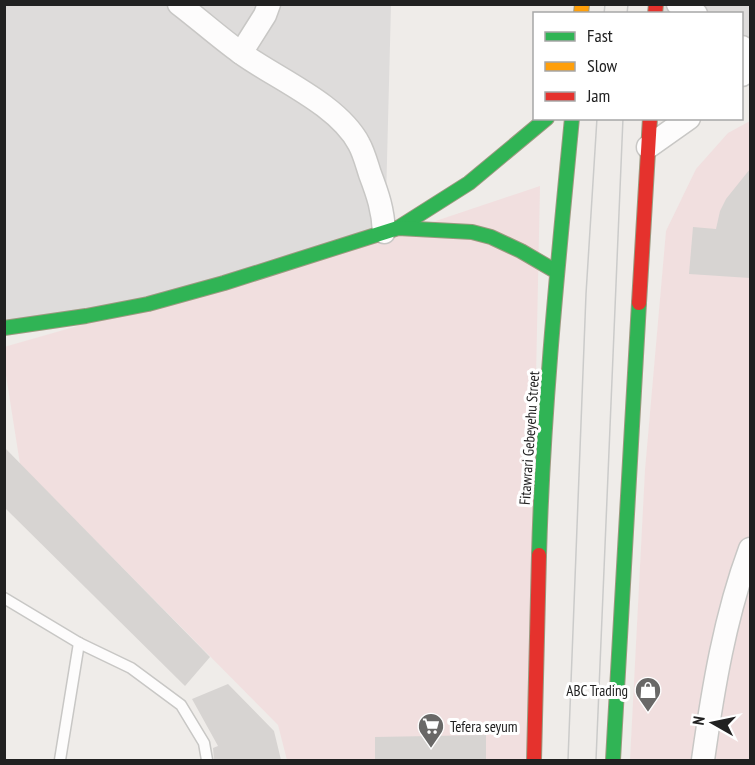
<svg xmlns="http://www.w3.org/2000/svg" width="755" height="765" viewBox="0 0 755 765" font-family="'PT Sans Narrow',sans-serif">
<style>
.residential{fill:#dedcdb}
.commercial{fill:#f1dfdf}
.building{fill:#d7d4d2}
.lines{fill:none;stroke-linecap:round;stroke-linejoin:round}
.lane-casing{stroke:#c8c7c5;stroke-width:13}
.street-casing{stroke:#c8c7c5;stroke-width:25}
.fast-casing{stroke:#9b997f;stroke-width:16}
.slow-casing{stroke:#9b997f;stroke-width:16}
.jam-casing{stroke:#9b997f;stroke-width:16}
.lane{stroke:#fdfcfc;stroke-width:10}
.street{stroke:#fdfcfc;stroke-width:22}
.fast{stroke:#30b455;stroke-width:14}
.slow{stroke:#ff9f0a;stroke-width:14}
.jam{stroke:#e5322d;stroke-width:14}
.tram{stroke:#cbcbca;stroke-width:1.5}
.labels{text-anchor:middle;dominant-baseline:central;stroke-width:6;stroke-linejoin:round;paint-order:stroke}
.street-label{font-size:15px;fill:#212121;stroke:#fff}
.poi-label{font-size:15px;fill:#212121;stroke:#fff;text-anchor:end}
</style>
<rect width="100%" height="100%" fill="#efece9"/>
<g class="residential">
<path d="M5,5H391L385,238L5,332Z"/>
<path d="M658,5H750V54L742,58V14H657Z"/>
</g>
<g class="commercial">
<path d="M750,121V760H630L645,470L666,231L696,169L728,133Z"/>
<path d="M540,186L528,760H287L278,725L20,464L5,369L4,347L385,238Z"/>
</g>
<g class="building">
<path d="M750,169V278L689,274L693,227L716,229L720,211L726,199Z"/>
<path d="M4,447L210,657L185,686L4,507Z"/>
<path d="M228,684L274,731L281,760H214L213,748L218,746L192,699Z"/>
<path d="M486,735V760H375V737Z"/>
</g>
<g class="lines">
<g class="lane-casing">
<g id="lane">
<path d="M4,598L79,643L131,668L181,705L204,743L207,760"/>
<path d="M60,760L79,643"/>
</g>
</g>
<g class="street-casing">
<g id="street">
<path d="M179,4C200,20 220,38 241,53C277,79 338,104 359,144C364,153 367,165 370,174C378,195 383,210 384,232"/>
<path d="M678,4L696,14"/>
<path d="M742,47L750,54"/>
<path d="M241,53L265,15L269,4"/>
<path d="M742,75L750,68"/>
<path d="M648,147L689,118"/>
<path d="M703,760C713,689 725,616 750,549"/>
</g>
</g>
<g class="fast-casing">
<g id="fast">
<path d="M398,228L469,183L547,118"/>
<path d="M4,328L86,316L148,304L224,283L398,228L472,232L491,237L521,251L557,272"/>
<path d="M539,555C543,409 558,263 572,118"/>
<path d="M613,760L639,303"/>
</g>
</g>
<g class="slow-casing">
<path id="slow" d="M581,14L582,4"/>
</g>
<g class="jam-casing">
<g id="jam">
<path d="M655,14L656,4"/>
<path d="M639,303L650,118"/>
<path d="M534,760L539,555"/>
</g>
</g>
<use href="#lane" class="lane"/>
<use href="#street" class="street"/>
<use href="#fast" class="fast"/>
<use href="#slow" class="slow"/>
<use href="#jam" class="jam"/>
<g class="tram">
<path d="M604,14L605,4"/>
<path d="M627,14L628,4"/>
<path d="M568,760L586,294L597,118"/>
<path d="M596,760L623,118"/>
</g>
</g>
<defs>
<g id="shop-pin" transform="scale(1.35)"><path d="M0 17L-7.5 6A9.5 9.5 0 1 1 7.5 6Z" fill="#696867" stroke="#fff"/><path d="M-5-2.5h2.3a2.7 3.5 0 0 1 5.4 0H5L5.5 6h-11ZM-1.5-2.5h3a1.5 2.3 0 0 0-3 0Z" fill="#fff"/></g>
<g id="supermarket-pin" transform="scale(1.35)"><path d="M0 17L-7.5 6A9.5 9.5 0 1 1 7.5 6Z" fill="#696867" stroke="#fff"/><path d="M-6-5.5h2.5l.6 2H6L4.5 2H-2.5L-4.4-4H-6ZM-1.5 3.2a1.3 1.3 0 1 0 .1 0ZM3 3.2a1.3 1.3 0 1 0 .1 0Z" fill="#fff"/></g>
</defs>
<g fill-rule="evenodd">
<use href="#shop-pin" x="648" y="690"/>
<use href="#supermarket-pin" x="431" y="726"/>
</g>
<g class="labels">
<g class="street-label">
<text transform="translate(529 438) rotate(-86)">Fitawrari Gebeyehu Street</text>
</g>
<g class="poi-label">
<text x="628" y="690">ABC Trading</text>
<text x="450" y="726" text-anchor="start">Tefera seyum</text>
</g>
</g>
<rect width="755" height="765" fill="none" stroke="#212121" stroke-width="12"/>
<rect x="533" y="12" width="210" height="108" fill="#ffffff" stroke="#a6a6a6" stroke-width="1.5"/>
<rect x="545" y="32" width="30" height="9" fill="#30b455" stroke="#a6a6a6" stroke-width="1.5"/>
<text x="587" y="42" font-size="18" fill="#212121">Fast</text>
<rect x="545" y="62" width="30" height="9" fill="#ff9f0a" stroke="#a6a6a6" stroke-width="1.5"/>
<text x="587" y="72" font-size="18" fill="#212121">Slow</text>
<rect x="545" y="92" width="30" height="9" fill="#e5322d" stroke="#a6a6a6" stroke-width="1.5"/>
<text x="587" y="102" font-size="18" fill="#212121">Jam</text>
<g transform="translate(713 723) rotate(279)" stroke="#ffffff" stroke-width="4.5" paint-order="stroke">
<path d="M0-4.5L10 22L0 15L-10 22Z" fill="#212121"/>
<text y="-9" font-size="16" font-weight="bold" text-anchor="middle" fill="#212121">N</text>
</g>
</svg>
